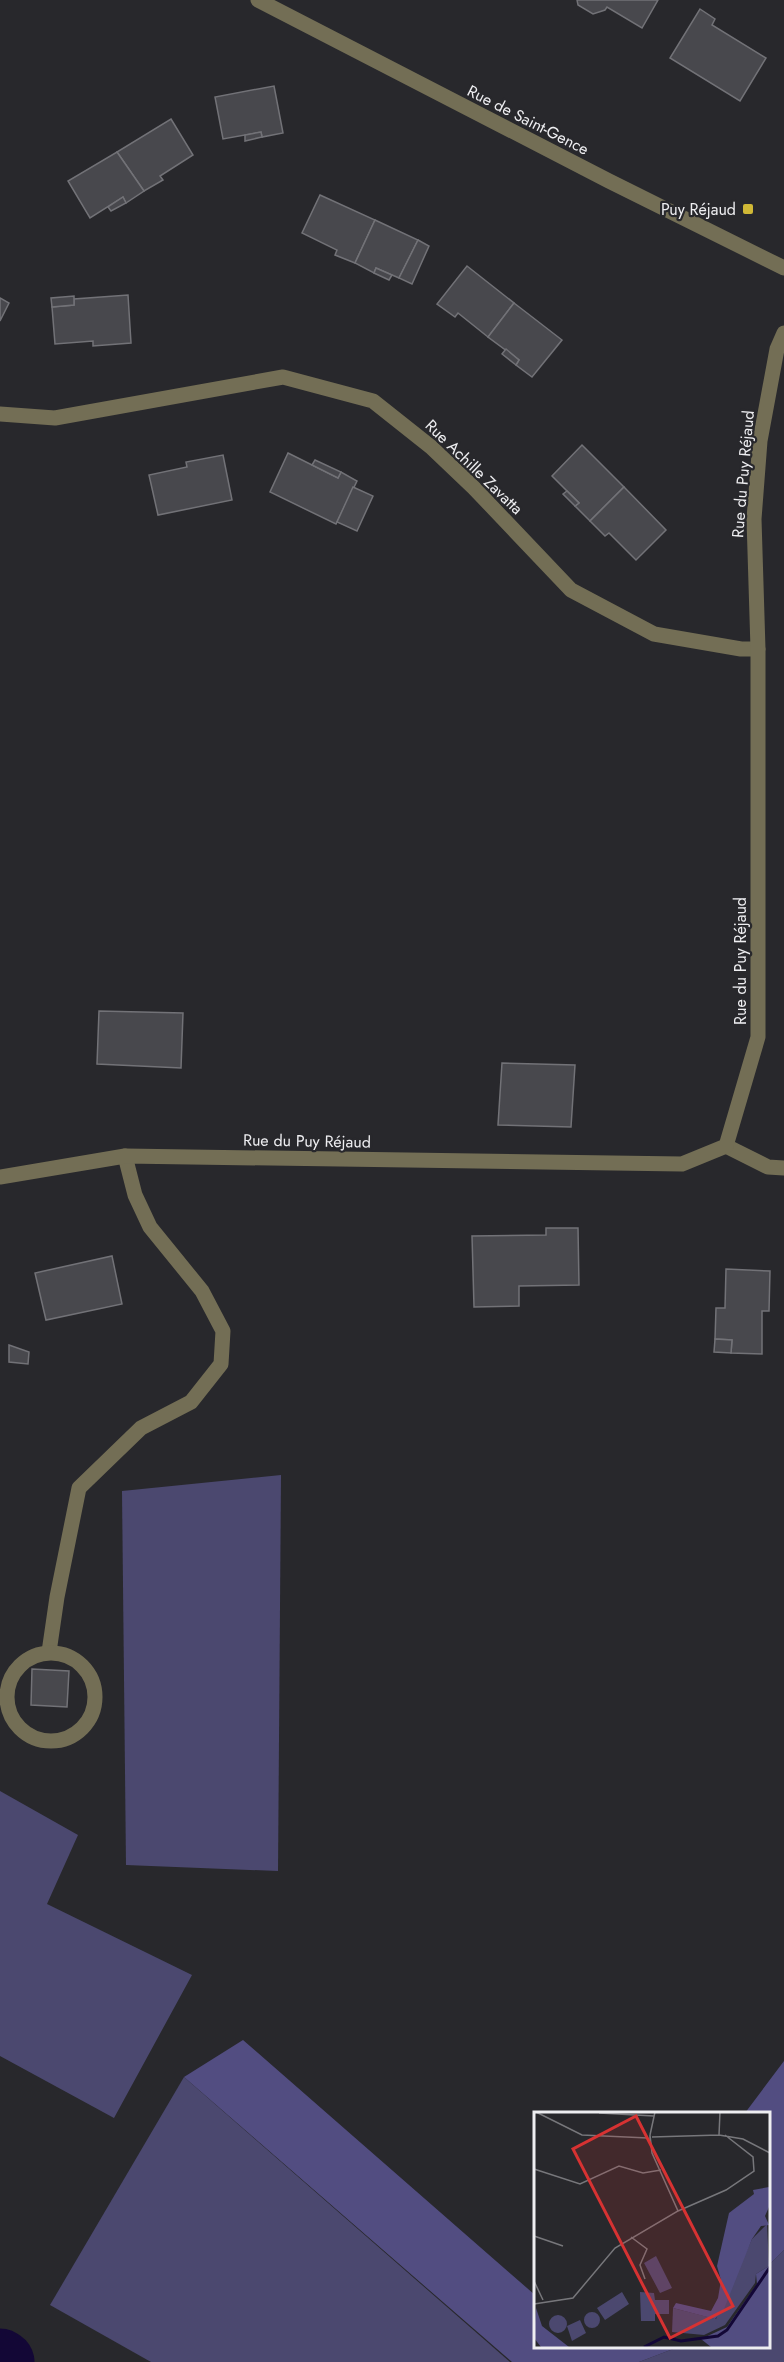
<svg xmlns="http://www.w3.org/2000/svg" width="784" height="2362" viewBox="0 0 784 2362" font-family="Jost,sans-serif">
<style>
.green{fill:#4b486f}
.forest{fill:#524d81}
.lines{fill:none;stroke-linecap:round;stroke-linejoin:round}
.river{stroke:#130736;stroke-width:63}
.building{fill:#48484d;stroke:#727277;stroke-width:1.5}
.minor{stroke:#736e55;stroke-width:15}
.tertiary{stroke:#736e55;stroke-width:15}
.poi-dot{fill:#d0b836;stroke:#28282c;stroke-width:2}
.labels{text-anchor:middle;dominant-baseline:central;stroke-width:4.5;stroke-linejoin:round;paint-order:stroke}
.street-label{font-size:16px;fill:#eeeef1;stroke:#28282c}
.poi-label{font-size:16px;fill:#eeeef1;stroke:#28282c;text-anchor:end}
.inset-river{fill:none;stroke:#130736;stroke-width:3}
.inset-road{fill:none;stroke:#77777b;stroke-width:1.5}
.view{fill:#d73232;fill-opacity:0.15;stroke:#d73232;stroke-width:3}
.inset-edge{fill:none;stroke:#eeeef1;stroke-width:3}
</style>
<rect width="100%" height="100%" fill="#28282c"/>
<g class="green">
<path d="M281,1475L278,1871L126,1865L122,1491Z"/>
<path d="M0,1791L78,1835L47,1904L192,1975L114,2118L0,2056Z"/>
<path d="M184,2077L510,2362H151L50,2305Z"/>
<path d="M784,2250V2362H639L681,2346H768V2266Z"/>
</g>
<g class="forest">
<path d="M243,2040L535,2295V2346H681L639,2362H512L184,2077Z"/>
<path d="M784,2061V2250L768,2266V2113H745Z"/>
</g>
<g class="lines">
<path class="river" d="M0,2360L3,2362"/>
</g>
<g class="building">
<path d="M577,0H658L642,28L607,7L605,10L593,14L578,5Z"/>
<path d="M700,9L715,19L712,25L766,58L740,101L670,58Z"/>
<path d="M274,86L283,133L262,137L261,132L223,139L215,97Z"/>
<path d="M171,119L193,155L160,176L163,180L144,191L117,152Z"/>
<path d="M261,132L262,137L245,141V135Z"/>
<path d="M117,152L144,191L126,203L123,197L90,218L68,181Z"/>
<path d="M320,195L375,220L355,263L335,255L337,250L302,233Z"/>
<path d="M123,197L126,203L111,211L108,207Z"/>
<path d="M375,220L418,240L399,278L376,268L374,273L355,263Z"/>
<path d="M418,240L429,246L412,284L399,278Z"/>
<path d="M467,266L514,303L488,337L458,313L455,317L437,304Z"/>
<path d="M376,268L392,275L389,280L374,273Z"/>
<path d="M128,295L131,343L93,346V341L55,344L52,307L74,305V299Z"/>
<path d="M74,296V305L52,307L51,298Z"/>
<path d="M0,298L9,303L0,321Z"/>
<path d="M514,303L562,340L532,377L516,365L519,360L488,337Z"/>
<path d="M506,349L519,360L516,365L502,354Z"/>
<path d="M582,445L624,487L590,521L575,506L579,503L552,476Z"/>
<path d="M288,453L338,478L341,472L357,481L336,524L270,492Z"/>
<path d="M223,455L232,500L158,515L149,475L187,467L186,462Z"/>
<path d="M315,460L341,472L338,478L312,465Z"/>
<path d="M353,487L373,496L357,531L337,522Z"/>
<path d="M624,487L666,530L636,560L609,533L605,536L590,521Z"/>
<path d="M567,491L579,503L575,506L563,494Z"/>
<path d="M99,1011L183,1013L181,1068L97,1064Z"/>
<path d="M502,1063L575,1065L571,1127L498,1125Z"/>
<path d="M546,1228H578L579,1285L519,1286V1306L474,1307L472,1236L546,1235Z"/>
<path d="M112,1256L122,1304L46,1320L35,1273Z"/>
<path d="M726,1269L770,1271L769,1311H762V1354L731,1353L732,1340L715,1339L716,1308H725Z"/>
<path d="M715,1339L732,1340L731,1353L714,1352Z"/>
<path d="M9,1345L29,1352L28,1364L9,1362Z"/>
<path d="M32,1669L69,1671L67,1707L31,1705Z"/>
</g>
<g class="lines">
<g class="minor">
<path d="M0,414L55,418L283,377L373,401L431,447L474,488L571,590L654,634L741,649H758"/>
<path d="M726,1146L768,1167L784,1168"/>
<path d="M49,1652L57,1597L79,1488L141,1428L191,1402L221,1364L223,1331L202,1291L150,1227L135,1195L125,1156"/>
<circle cx="51" cy="1697" r="44"/>
</g>
<g class="tertiary">
<path d="M258,0L609,181L784,268"/>
<path d="M0,1177L125,1156L682,1164L726,1146L758,1037V649L754,519L760,441L777,349L784,333"/>
</g>
</g>
<rect class="poi-dot" x="742" y="203" width="12" height="12" rx="3"/>
<g class="labels">
<g class="street-label">
<text transform="translate(528 120) rotate(27)">Rue de Saint-Gence</text>
<text transform="translate(474 467) rotate(44)">Rue Achille Zavatta</text>
<text transform="translate(743 474) rotate(-85)">Rue du Puy Réjaud</text>
<text transform="translate(740 961) rotate(-90)">Rue du Puy Réjaud</text>
<text transform="translate(307 1141) rotate(1)">Rue du Puy Réjaud</text>
</g>
<g class="poi-label">
<text x="736" y="209">Puy Réjaud</text>
</g>
</g>
<g transform="translate(534 2112)">
<rect width="236" height="236" fill="#28282c"/>
<path d="M233,112L235,154L222,162L221,171L191,213L170,223L138,220L139,196L182,207L218,127ZM122,144L138,176L126,181L110,151ZM88,180L95,192L71,208L63,196ZM106,180L120,181L121,188H135V202H121V209H107ZM50 208a8 8 0 1 1 16 0a8 8 0 1 1-16 0ZM15 212a9 9 0 1 1 18 0a9 9 0 1 1-18 0ZM46,208L52,221L38,229L33,214Z" fill="#4b486f"/>
<path d="M235,75V95L231,104L235,113L227,114L218,127L190,197L181,207L139,196L142,191L177,199L184,186L187,168L183,154L195,101L220,82L219,78ZM235,154V235H177L167,227L193,215L223,172L222,162ZM2,196L8,214L35,235H7L0,226Z" fill="#524d81"/>
<path class="inset-river" d="M110,235L130,225L147,229L184,224L193,218L236,155"/>
<path class="inset-road" d="M2,0L48,23L114,26M65,1L120,4M116,23L121,0M185,23L186,0M118,25L185,23L209,27L236,41M0,57L46,72L85,54L109,61L127,58M144,99L192,78L220,59L219,45L191,23M0,124L29,134M97,125L113,137L106,153L111,167M0,169L9,188M0,192L39,186L81,136L144,99L118,41L116,23V28"/>
<path class="view" d="M102,4L199,194L136,226L39,37Z"/>
<rect width="236" height="236" class="inset-edge"/>
</g>
</svg>
